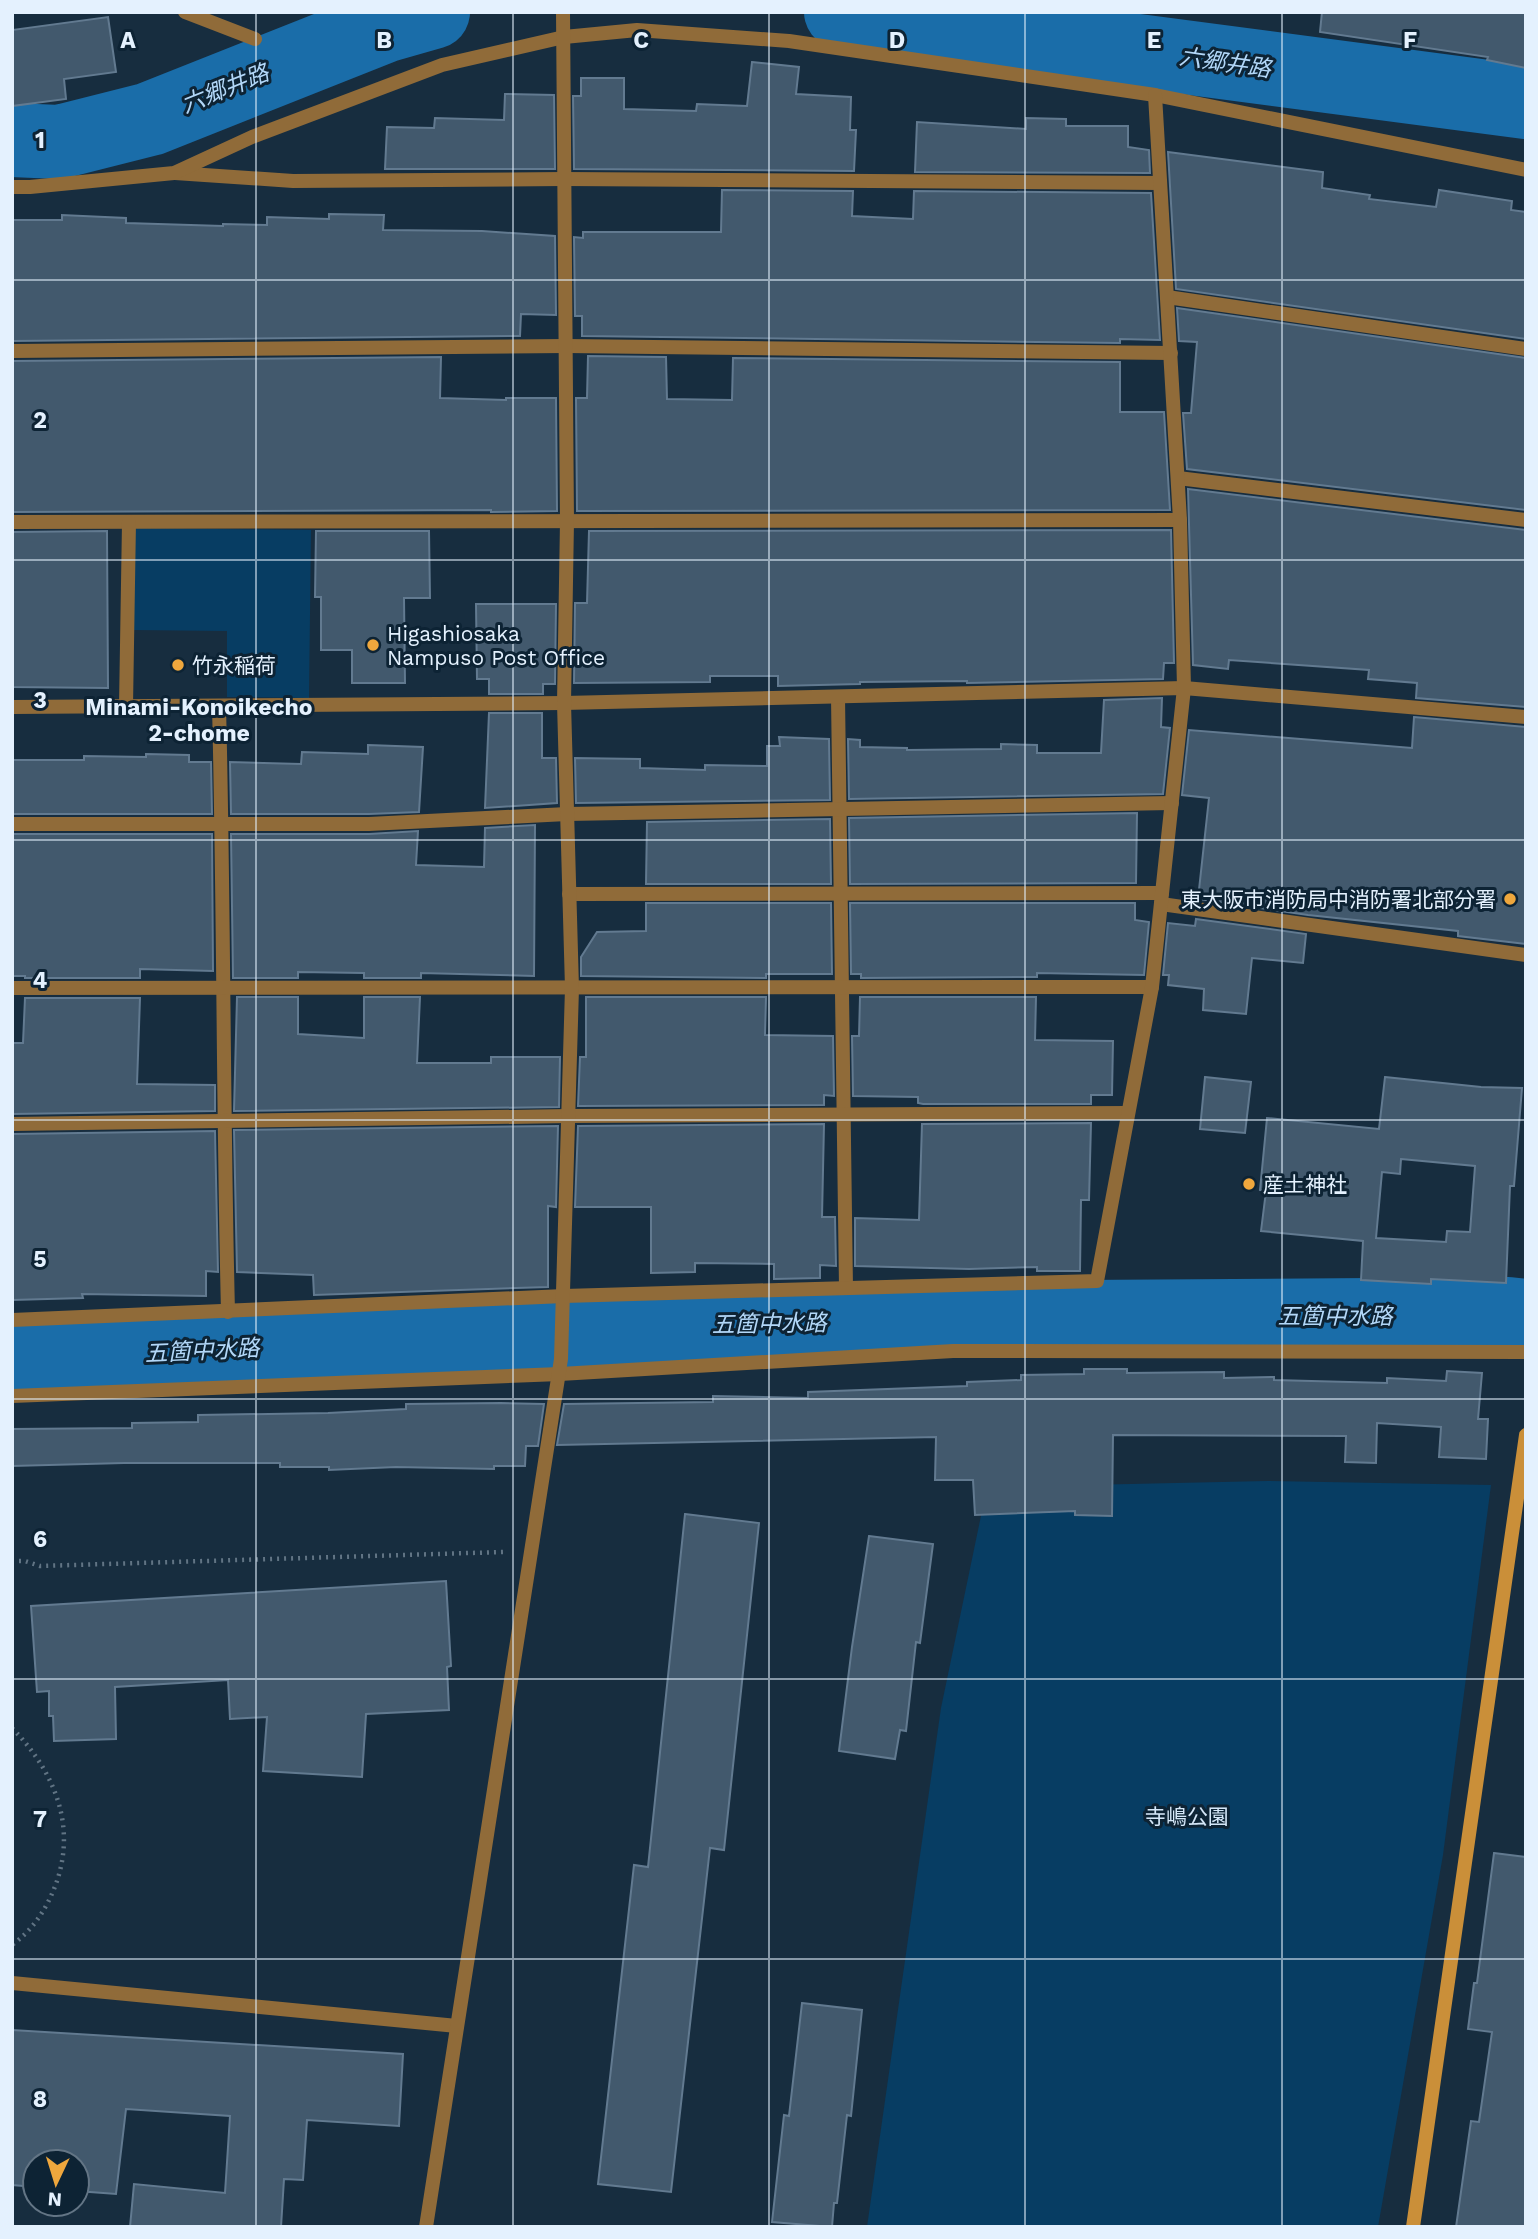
<svg xmlns="http://www.w3.org/2000/svg" width="1538" height="2239" viewBox="0 0 1538 2239" font-family="'Work Sans','Noto Sans JP',sans-serif">
<style>
.green{fill:#073d63}
.lines{fill:none;stroke-linecap:round;stroke-linejoin:round}
.stream{stroke:#1a6da9;stroke-width:12}
.river{stroke:#1a6da9;stroke-width:74}
.building{fill:#42596d;stroke:#627a90;stroke-width:2;fill-rule:evenodd}
.path{stroke:#617484;stroke-width:4.5;stroke-dasharray:2 5;stroke-linecap:butt}
.lane{stroke:#906b39;stroke-width:14}
.street{stroke:#906b39;stroke-width:14}
.secondary{stroke:#ca8f39;stroke-width:14}
.grid{fill:none;stroke:#e4f1fe;stroke-width:2;stroke-opacity:0.55}
.poi-dot{fill:#efa73d;stroke:#0d2334;stroke-width:2.5}
.labels{text-anchor:middle;dominant-baseline:central;stroke-width:6;stroke-linejoin:round;paint-order:stroke}
.poi-label{font-size:21px;fill:#e4f1fe;stroke:#0d2334;text-anchor:start}
.park-label{font-size:21px;fill:#d5e7f8;stroke:#0d2334}
.water-label{font-size:23px;font-style:italic;fill:#b2d7f8;stroke:#0d2334}
.neighbourhood-label{font-size:23px;font-weight:bold;fill:#e4f1fe;stroke:#0d2334}
.grid-label{font-size:23px;text-anchor:middle;font-weight:bold;fill:#e4f1fe;stroke:#0d2334;stroke-width:6;stroke-linejoin:round;paint-order:stroke}
</style>
<rect width="100%" height="100%" fill="#172d3f"/>
<g class="green">
<path d="M134,528L311,530L309,698L227,697V631L132,630Z"/>
<path d="M1267,1481L1491,1485L1443,1855L1378,2227H867L941,1708L987,1487Z"/>
</g>
<g class="lines">
<path class="stream" d="M373,12L384,26"/>
<g class="river">
<path d="M841,12L1526,102"/>
<path d="M12,140L59,142L150,119L384,26L433,12"/>
<path d="M12,1361L667,1327L1079,1317L1508,1314L1526,1316"/>
</g>
</g>
<g class="building">
<path d="M1322,12H1526V68L1487,60L1488,57L1320,32Z"/>
<path d="M108,17L116,72L64,79L66,99L12,106V30Z"/>
<path d="M752,62L799,67L796,94L851,97L850,130H856L854,171L574,169L573,96H581V78H624V109L696,111L697,104L747,106Z"/>
<path d="M505,94L554,95L555,169H385L387,127L434,128L435,118L504,120Z"/>
<path d="M1026,118L1066,119V126H1128V147L1149,150L1150,173L915,172L917,122L1026,129Z"/>
<path d="M1168,152L1323,172L1322,188L1370,195L1369,199L1436,207L1439,190L1512,201L1511,210L1526,212V339L1176,289Z"/>
<path d="M722,190L853,191L852,216L913,219L914,191L1151,193L1160,340L1120,339V343L582,336V316H575L574,237L583,238V232H721Z"/>
<path d="M329,214L384,215L383,230L482,231L555,236L556,315L521,314L520,336L12,341V220H62V215L126,218V223L223,226V224L267,225V217L329,219Z"/>
<path d="M1177,308L1526,358V510L1187,469L1183,413H1191L1197,342L1179,341Z"/>
<path d="M588,356L666,357L667,399L732,400L733,358L1120,362V412H1164L1170,510L577,511L576,398H587Z"/>
<path d="M441,357L440,398L506,400V398H556L557,511L491,512V510L12,512V361Z"/>
<path d="M1188,489L1526,530V707L1416,698L1417,683L1368,679L1369,670L1229,660L1228,669L1193,665Z"/>
<path d="M1171,530L1174,663H1164L1163,679L967,683V681L860,682V684L778,686V676H710V682L574,683L575,603H587L589,531Z"/>
<path d="M107,531L108,688L12,687V532Z"/>
<path d="M316,531H429L430,598H404L405,683H352V650H321V597H315Z"/>
<path d="M476,604H556L555,684H543V694H489V679H477Z"/>
<path d="M1162,698L1161,727L1170,728L1163,794L849,799L848,739L860,740V747L907,748V750L1001,749V744L1037,745V753H1101L1104,700Z"/>
<path d="M489,713H542V758H556L557,803L485,808Z"/>
<path d="M1414,717L1526,727V944L1458,936V931L1308,915L1198,899L1209,798L1182,795L1189,730L1412,748Z"/>
<path d="M779,737L829,739L830,800L576,803L575,758L640,759V768L705,770V765L767,766V746H780Z"/>
<path d="M368,745L423,747L419,812L369,814H231L230,762L301,764L302,752L368,754Z"/>
<path d="M146,754L189,755V762H211L212,814H12V760H84V756L146,757Z"/>
<path d="M1137,813L1136,883L850,884L849,818Z"/>
<path d="M830,819L831,884H646L647,822Z"/>
<path d="M535,825L534,976L421,973V978H364V973L298,972V978H233L231,834H369L418,831L416,865L484,867L485,828Z"/>
<path d="M12,834H212L213,971L140,969V978H25V976H12Z"/>
<path d="M646,903H831L832,974H766V978L581,976V957L597,932L646,931Z"/>
<path d="M850,903H1135V920L1149,922L1144,975L1037,973V977L861,978V974H851Z"/>
<path d="M1196,919L1306,934L1303,963L1252,958L1246,1014L1203,1010L1204,989L1168,985L1169,975H1163L1168,923L1195,926Z"/>
<path d="M237,997H298V1034L364,1038V997H420L417,1063H491V1057H560L559,1107L234,1111Z"/>
<path d="M586,997H766L765,1035L833,1036L834,1096L824,1095V1105L578,1106L580,1057H586Z"/>
<path d="M860,997H1036L1035,1040L1113,1041L1112,1095H1091V1104H923L918,1103V1097L853,1096L852,1036H859Z"/>
<path d="M25,998H140L137,1084L215,1085V1111L12,1114V1043H23Z"/>
<path d="M1205,1077L1251,1082L1245,1133L1200,1129Z"/>
<path d="M1385,1077L1481,1087L1522,1088L1514,1186H1510L1506,1283L1431,1279V1284L1361,1280L1363,1241L1261,1231L1266,1191L1260,1190L1267,1118L1379,1129ZM1401,1159L1475,1166L1470,1232L1447,1231L1446,1242L1376,1238L1382,1172L1400,1174Z"/>
<path d="M1091,1123L1089,1200H1081L1080,1271H1037V1267L969,1269L855,1266V1218L919,1220L922,1124Z"/>
<path d="M824,1124L822,1217H835L836,1266L820,1265V1278L774,1279V1264L695,1263V1272L651,1273V1207H575L578,1126Z"/>
<path d="M558,1126L556,1207L548,1206V1287L314,1295L313,1275L237,1272L234,1130Z"/>
<path d="M215,1131L218,1272L206,1271V1296L82,1294L83,1298L12,1300V1134Z"/>
<path d="M1084,1369H1127V1373L1224,1372V1378L1274,1377V1380L1387,1383V1378L1446,1381L1447,1371L1482,1373L1478,1419H1488L1486,1459L1439,1457L1441,1427L1377,1423L1376,1463L1345,1462L1346,1436L1113,1435L1112,1516L1075,1515V1511L975,1515L973,1480H935L936,1437L557,1445L564,1404L713,1402V1396L808,1398V1392L967,1386V1382L1021,1380V1375L1084,1374Z"/>
<path d="M501,1403L544,1404L538,1446H526L525,1466H494V1469L396,1467L329,1470V1467H280V1463H124L12,1466V1429L132,1428V1423L198,1422V1415L328,1413L406,1409V1404Z"/>
<path d="M685,1514L759,1523L724,1850L710,1848L671,2192L598,2184L634,1865L648,1867Z"/>
<path d="M869,1536L933,1544L920,1643L916,1642L906,1731L900,1730L895,1759L839,1751L852,1647Z"/>
<path d="M446,1581L451,1666L447,1667L449,1710L366,1714L362,1777L263,1771L267,1717L230,1719L228,1680L115,1687L116,1739L54,1741L53,1716H49V1691L37,1692L31,1606Z"/>
<path d="M1494,1853L1526,1857V2227H1456L1471,2121L1479,2122L1492,2032L1468,2029L1474,1983H1477Z"/>
<path d="M802,2003L862,2010L851,2116L847,2115L837,2203H834L832,2227L772,2222L784,2115L789,2116Z"/>
<path d="M12,2030L403,2054L399,2126L307,2120L303,2180L284,2179L281,2227H130L134,2184L225,2193L230,2116L126,2109L116,2194L77,2191V2162H35V2187L12,2185Z"/>
</g>
<g class="lines">
<g class="path">
<path d="M12,1561H25L40,1566L503,1552"/>
<path d="M12,1728C61,1778 81,1840 47,1904C38,1921 27,1934 12,1945"/>
</g>
<g class="lane">
<path d="M185,12L255,39"/>
<path d="M12,1983L457,2026"/>
</g>
<g class="street">
<path d="M175,173L293,181L564,179L1160,183"/>
<path d="M12,187H30L174,173L252,137L442,65L564,37L637,30L789,41L1155,95L1526,170"/>
<path d="M1167,297L1526,349"/>
<path d="M12,351L566,346L1171,353"/>
<path d="M1178,478L1526,520"/>
<path d="M12,522L1180,520"/>
<path d="M838,697L846,1288"/>
<path d="M126,706L129,522"/>
<path d="M219,706C224,908 223,1110 228,1312"/>
<path d="M12,707L564,703L1184,688L1526,717"/>
<path d="M12,824H369L567,814L1172,803"/>
<path d="M569,894L1162,893"/>
<path d="M1161,904L1526,955"/>
<path d="M12,988L1152,987"/>
<path d="M12,1124L569,1116L1128,1113"/>
<path d="M12,1320L564,1296L1097,1281L1152,987L1184,688L1180,520L1155,95"/>
<path d="M12,1396L560,1374L953,1351L1526,1352"/>
<path d="M426,2227L561,1359L572,988L564,703L567,521L563,12"/>
</g>
<path class="secondary" d="M1413,2227L1526,1435"/>
</g>
<path class="grid" d="M256,12V2227M513,12V2227M769,12V2227M1025,12V2227M1282,12V2227M12,280H1526M12,560H1526M12,840H1526M12,1120H1526M12,1399H1526M12,1679H1526M12,1959H1526"/>
<g class="poi-dot">
<circle cx="373" cy="645" r="7"/>
<circle cx="178" cy="665" r="7"/>
<circle cx="1510" cy="899" r="7"/>
<circle cx="1249" cy="1184" r="7"/>
</g>
<g class="labels">
<g class="poi-label">
<text x="387" y="633">Higashiosaka<tspan x="387" dy="24">Nampuso Post Office</tspan></text>
<text x="192" y="665">竹永稲荷</text>
<text x="1496" y="899" text-anchor="end">東大阪市消防局中消防署北部分署</text>
<text x="1263" y="1184">産土神社</text>
</g>
<g class="park-label">
<text x="1187" y="1816">寺嶋公園</text>
</g>
<g class="water-label">
<text transform="translate(1225 63) rotate(8)">六郷井路</text>
<text transform="translate(225 89) rotate(-22)">六郷井路</text>
<text x="1335" y="1316">五箇中水路</text>
<text transform="translate(769 1324) rotate(-1)">五箇中水路</text>
<text transform="translate(202 1351) rotate(-3)">五箇中水路</text>
</g>
<g class="neighbourhood-label">
<text x="199" y="707">Minami-Konoikecho<tspan x="199" dy="26">2-chome</tspan></text>
</g>
</g>
<g class="grid-label">
<text x="128" y="48">A</text>
<text x="384" y="48">B</text>
<text x="641" y="48">C</text>
<text x="897" y="48">D</text>
<text x="1154" y="48">E</text>
<text x="1410" y="48">F</text>
<text x="40" y="148">1</text>
<text x="40" y="428">2</text>
<text x="40" y="708">3</text>
<text x="40" y="988">4</text>
<text x="40" y="1267">5</text>
<text x="40" y="1547">6</text>
<text x="40" y="1827">7</text>
<text x="40" y="2107">8</text>
</g>
<rect width="1538" height="2239" fill="none" stroke="#e4f1fe" stroke-width="28"/>
<g transform="translate(56 2183) rotate(184)"><circle r="33" fill="#0d2334" stroke="#637585" stroke-width="2"/>
<path d="M0-5L12 26L0 18L-12 26Z" fill="#efa73d"/>
<text y="-10" font-size="19" font-weight="bold" text-anchor="middle" fill="#e4f1fe">N</text>
</g>
</svg>
